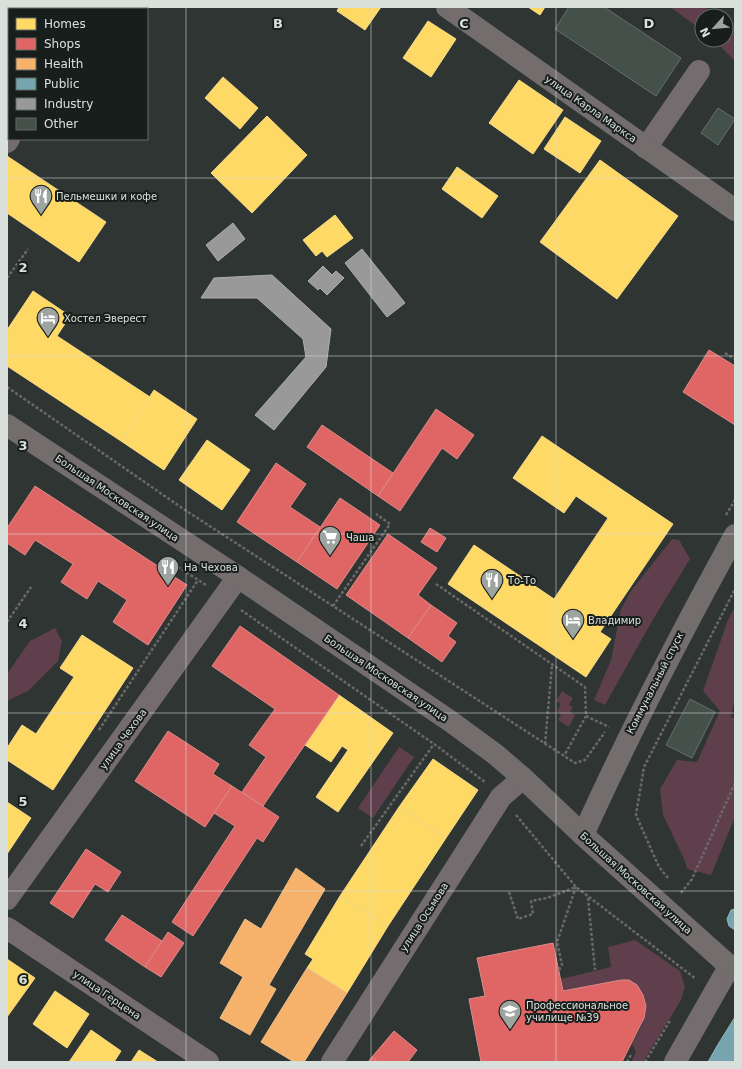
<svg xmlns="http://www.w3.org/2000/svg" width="742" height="1069" viewBox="0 0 742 1069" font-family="'DejaVu Sans',sans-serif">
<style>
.green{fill:#5f3f4c}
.homes{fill:#ffd966;stroke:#f4db89}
.shops{fill:#e06666;stroke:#de8b89}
.health{fill:#f6b26b;stroke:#edc08d}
.public{fill:#76a5af;stroke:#94b7bc}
.industry{fill:#999;stroke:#acaead}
.building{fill:#44504a;stroke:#686d6b}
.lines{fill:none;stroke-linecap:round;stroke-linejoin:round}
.path{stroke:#6b6869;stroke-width:2.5;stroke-dasharray:3 2;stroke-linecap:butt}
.minor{stroke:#756c6f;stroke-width:22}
.major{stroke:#736d6e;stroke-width:22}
.grid{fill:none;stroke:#d9e0dc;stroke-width:1;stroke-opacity:0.55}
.labels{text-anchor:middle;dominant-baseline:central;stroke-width:4;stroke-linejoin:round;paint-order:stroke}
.street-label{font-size:10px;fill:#d9e0dc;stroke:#181e1b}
.poi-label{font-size:10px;fill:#d9e0dc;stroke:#181e1b;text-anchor:start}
.grid-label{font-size:13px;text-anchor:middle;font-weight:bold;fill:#d9e0dc;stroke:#181e1b;stroke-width:4;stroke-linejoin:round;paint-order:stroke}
</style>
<rect width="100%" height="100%" fill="#2f3532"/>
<g class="green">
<path d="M7,7H67L65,9H9V43L7,44Z"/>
<path d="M670,7H705L718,16H702V30Z"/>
<path d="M726,22L735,28V61L714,40H726Z"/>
<path d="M672,539L679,540L690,559L652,621L605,705L594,700L611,660L621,609L631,591Z"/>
<path d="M735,607V696L731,718L735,717V817L711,875L687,869L685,861L663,815L660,789L677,760L697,762L720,711L703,691L728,620Z"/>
<path d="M55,628L62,641L58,661L28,691L7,701V674L30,641Z"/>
<path d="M562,691L573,698L569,705L573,707L570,712L575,715L569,727L558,720L561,715L557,711L561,704L556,701Z"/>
<path d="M399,747L414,757L373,818L358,808Z"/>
<path d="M635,940L680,971L685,987L681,1000L643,1062H631L636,1052L632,1044C636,1036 642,1027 644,1018C650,1001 640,980 621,980L563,991L561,979L611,967L608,947Z"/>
</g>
<g class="homes">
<path d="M339,7H381L365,30L337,11Z"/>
<path d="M528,7H545L540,15Z"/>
<path d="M428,21L456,39L431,77L403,58Z"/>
<path d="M223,77L258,108L240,129L205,98Z"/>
<path d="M519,80L563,110L533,154L489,123Z"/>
<path d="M267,116L307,155L252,213L211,173Z"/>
<path d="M565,117L601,141L580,173L544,149Z"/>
<path d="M7,156L106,222L79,262L7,213Z"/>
<path d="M600,160L678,216L617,299L540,242Z"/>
<path d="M457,167L498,196L482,218L442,189Z"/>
<path d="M335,215L353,238L327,257L322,251L316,256L303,240Z"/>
<path d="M33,291L70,316L57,336L150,397L121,441L7,366V330Z"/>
<path d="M154,390L197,419L164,470L121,441Z"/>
<path d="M542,436L673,524L600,632L611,639L586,677L448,584L474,545L554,599L608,518L576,496L564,513L513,478Z"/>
<path d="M207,440L250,470L222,510L179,480Z"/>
<path d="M82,635L133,668L53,790L7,760V748L22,725L36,734L74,677L60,668Z"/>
<path d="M339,695L393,733L338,812L316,797L348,750L342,746L331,762L305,745Z"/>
<path d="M433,759L478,790L446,838L399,807Z"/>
<path d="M7,802L31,818L7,854Z"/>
<path d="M399,807L446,838L388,926L340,896Z"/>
<path d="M340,896L388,926L347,993L307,968L313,959L305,954Z"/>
<path d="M7,959L35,978L7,1017Z"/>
<path d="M55,991L89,1014L67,1048L33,1024Z"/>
<path d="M91,1030L121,1051L114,1062H69Z"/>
<path d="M139,1050L158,1062H131Z"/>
</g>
<g class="shops">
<path d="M7,64L9,65V92L7,94Z"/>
<path d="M709,350L735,366V425L683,392Z"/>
<path d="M436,409L474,435L457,459L442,448L400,511L378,496Z"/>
<path d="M322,425L393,473L378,496L307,447Z"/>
<path d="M276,463L306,484L290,507L320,527L297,562L237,522Z"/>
<path d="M35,486L187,585L148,645L113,622L127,600L98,581L87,599L61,582L73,564L35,540L25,555L7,543V528Z"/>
<path d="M340,498L380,525L337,589L297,562Z"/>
<path d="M430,528L446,538L437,552L421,542Z"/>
<path d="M388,534L437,568L418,595L431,605L408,638L346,595Z"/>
<path d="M431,605L457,623L448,636L456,642L442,662L408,638Z"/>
<path d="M240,626L339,695L263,806L242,792L266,757L249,745L275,709L212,666Z"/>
<path d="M168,731L219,764L213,774L232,786L205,827L135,781Z"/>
<path d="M232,786L279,817L263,842L257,838L193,936L172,922L235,826L214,813Z"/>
<path d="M86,849L121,872L108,892L95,884L73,918L50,903Z"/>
<path d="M122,915L162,941L145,967L105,940Z"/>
<path d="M168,932L184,943L161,977L145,967Z"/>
<path d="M553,943L563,991L621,980H629L637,985L643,995L646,1006L644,1018L622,1062H481L469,999L485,996L477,958Z"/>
<path d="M394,1031L417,1050L408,1062H378L372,1057Z"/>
<path d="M372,1057L378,1062H368Z"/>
</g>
<g class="health">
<path d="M296,868L325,889L269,985L276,989L250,1035L220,1018L243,977L220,963L245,919L261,929Z"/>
<path d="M307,968L347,993L304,1062H294L261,1042Z"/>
</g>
<g class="public">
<path d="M735,909V930L729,926L727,919L731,910Z"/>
<path d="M735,1017V1062H708L717,1046Z"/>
</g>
<g class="industry">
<path d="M233,223L245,239L218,261L206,245Z"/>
<path d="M362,249L405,303L387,317L345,263Z"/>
<path d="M323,266L332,275L336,271L344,278L327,295L320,288L318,290L308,281Z"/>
<path d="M272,275L331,329L326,367L274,430L255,415L306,357L303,339L257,298H201L214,278Z"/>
</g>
<g class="building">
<path d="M569,7H604L681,58L656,96L555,29Z"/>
<path d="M718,108L735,119L718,145L701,133Z"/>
<path d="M690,699L715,712L692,758L666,745Z"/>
</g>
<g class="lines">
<g class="path">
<path d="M97,9L98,7"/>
<path d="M7,278L28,249"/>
<path d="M725,353L735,359"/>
<path d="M7,387L185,510L575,763L585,760L605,732"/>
<path d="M726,515L735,500"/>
<path d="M178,567L206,585"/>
<path d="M436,584L585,687L586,716L564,756"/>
<path d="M333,606L390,524L376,514"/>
<path d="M241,610L434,744L485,782"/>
<path d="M7,622L31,587"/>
<path d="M586,716L609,727"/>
<path d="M99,730L198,580"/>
<path d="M545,744L552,665"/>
<path d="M516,815L576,887L696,979"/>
<path d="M361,846L434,744"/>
<path d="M668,878L659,867L636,815L644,767L735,589"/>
<path d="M509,892L518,919L533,914L531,901L547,898L576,887"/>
<path d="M681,893L692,879L735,783"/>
<path d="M588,898L595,970"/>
<path d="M559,970L562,965L557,942L576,887"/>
<path d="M627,1062L632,1053"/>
<path d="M645,1062L671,1019"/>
</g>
<g class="minor">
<path d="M7,142L9,139"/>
<path d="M646,148L699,71"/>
<path d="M7,899L238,577"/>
<path d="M7,928L208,1062"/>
<path d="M332,1062L501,797L523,778"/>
<path d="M675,1062L729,967"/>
</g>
<g class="major">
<path d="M447,7L735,210"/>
<path d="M7,425L238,577L450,721L495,754L523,778L583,835L735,971"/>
<path d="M583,835C629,733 681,633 735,535"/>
</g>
</g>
<path class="grid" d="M186,7V1062M371,7V1062M556,7V1062M7,178H735M7,356H735M7,534H735M7,713H735M7,891H735"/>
<defs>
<g id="restaurant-pin" transform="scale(1.15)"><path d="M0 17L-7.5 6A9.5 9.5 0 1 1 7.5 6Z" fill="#9ea4a0" stroke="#181e1b"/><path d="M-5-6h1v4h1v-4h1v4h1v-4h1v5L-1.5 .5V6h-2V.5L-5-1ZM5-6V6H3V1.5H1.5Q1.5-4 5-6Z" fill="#fff"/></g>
<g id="hotel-pin" transform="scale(1.15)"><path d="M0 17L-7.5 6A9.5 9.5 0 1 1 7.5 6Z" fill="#9ea4a0" stroke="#181e1b"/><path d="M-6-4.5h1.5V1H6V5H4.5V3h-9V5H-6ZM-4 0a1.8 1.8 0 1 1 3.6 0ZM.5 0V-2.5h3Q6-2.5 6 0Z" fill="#fff"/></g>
<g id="supermarket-pin" transform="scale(1.15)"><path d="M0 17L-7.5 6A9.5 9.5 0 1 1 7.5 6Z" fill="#9ea4a0" stroke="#181e1b"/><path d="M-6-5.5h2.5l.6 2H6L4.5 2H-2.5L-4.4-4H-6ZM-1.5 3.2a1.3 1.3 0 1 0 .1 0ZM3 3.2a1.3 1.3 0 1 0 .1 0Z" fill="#fff"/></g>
<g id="university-pin" transform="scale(1.15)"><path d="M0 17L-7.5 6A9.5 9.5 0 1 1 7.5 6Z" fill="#9ea4a0" stroke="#181e1b"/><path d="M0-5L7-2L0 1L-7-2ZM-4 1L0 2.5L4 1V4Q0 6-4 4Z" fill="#fff"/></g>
</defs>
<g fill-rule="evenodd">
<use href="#restaurant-pin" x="41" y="196"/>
<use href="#hotel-pin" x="48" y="318"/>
<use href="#supermarket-pin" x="330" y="537"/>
<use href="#restaurant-pin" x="168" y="567"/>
<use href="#restaurant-pin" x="492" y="580"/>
<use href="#hotel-pin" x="573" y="620"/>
<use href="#university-pin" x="510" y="1011"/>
</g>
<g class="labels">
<g class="street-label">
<text transform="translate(591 109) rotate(35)">улица Карла Маркса</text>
<text transform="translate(117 498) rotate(34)">Большая Московская улица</text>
<text transform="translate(386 678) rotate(34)">Большая Московская улица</text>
<text transform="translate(655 683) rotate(-63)">Коммунальный спуск</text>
<text transform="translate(123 739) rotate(-54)">улица Чехова</text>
<text transform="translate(636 883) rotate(42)">Большая Московская улица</text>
<text transform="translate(424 917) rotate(-57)">улица Осьмова</text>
<text transform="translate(107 995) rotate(34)">улица Герцена</text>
</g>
<g class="poi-label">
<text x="56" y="196">Пельмешки и кофе</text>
<text x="64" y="318">Хостел Эверест</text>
<text x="346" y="537">Чаша</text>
<text x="184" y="567">На Чехова</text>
<text x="508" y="580">То-То</text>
<text x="588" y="620">Владимир</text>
<text x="526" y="1005">Профессиональное<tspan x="526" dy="12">училище №39</tspan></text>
</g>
</g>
<g class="grid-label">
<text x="278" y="28">B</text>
<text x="464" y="28">C</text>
<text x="649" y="28">D</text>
<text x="23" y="272">2</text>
<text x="23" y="450">3</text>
<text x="23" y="628">4</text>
<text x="23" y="806">5</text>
<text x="23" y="984">6</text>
</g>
<rect width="742" height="1069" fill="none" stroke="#d9e0dc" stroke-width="16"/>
<rect x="8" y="8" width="140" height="132" fill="#181e1b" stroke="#656c68"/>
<rect x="16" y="18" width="20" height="12" fill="#ffd966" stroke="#656c68"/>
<text x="44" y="28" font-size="12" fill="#d9e0dc">Homes</text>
<rect x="16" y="38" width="20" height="12" fill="#e06666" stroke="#656c68"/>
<text x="44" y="48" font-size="12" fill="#d9e0dc">Shops</text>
<rect x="16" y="58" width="20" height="12" fill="#f6b26b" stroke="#656c68"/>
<text x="44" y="68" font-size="12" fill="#d9e0dc">Health</text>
<rect x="16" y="78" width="20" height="12" fill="#76a5af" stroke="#656c68"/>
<text x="44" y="88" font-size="12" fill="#d9e0dc">Public</text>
<rect x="16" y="98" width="20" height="12" fill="#999999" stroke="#656c68"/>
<text x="44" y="108" font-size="12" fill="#d9e0dc">Industry</text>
<rect x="16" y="118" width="20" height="12" fill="#44504a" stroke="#656c68"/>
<text x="44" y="128" font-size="12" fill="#d9e0dc">Other</text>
<g transform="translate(714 28) rotate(243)"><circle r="19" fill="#181e1b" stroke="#656c68"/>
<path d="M0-3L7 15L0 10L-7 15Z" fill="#9ea4a0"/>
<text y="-6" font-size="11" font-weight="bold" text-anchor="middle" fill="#d9e0dc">N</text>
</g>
</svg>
